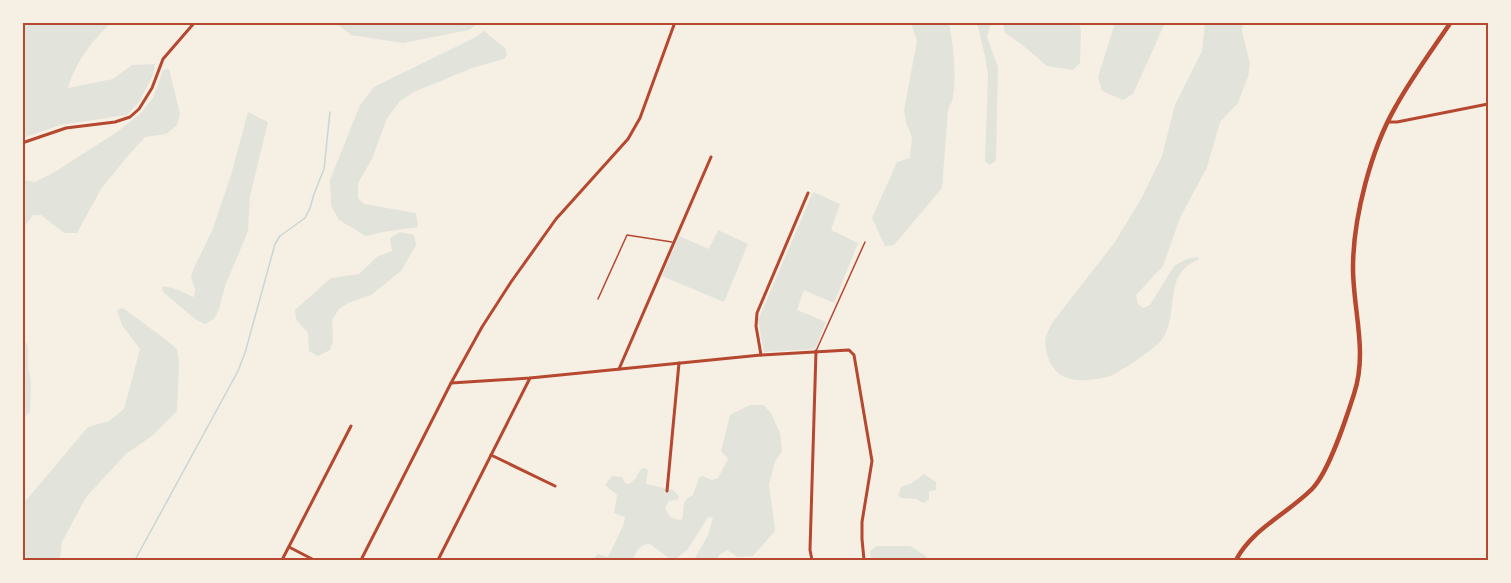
<svg xmlns="http://www.w3.org/2000/svg" width="1511" height="583" viewBox="0 0 1511 583" font-family="'PT Sans',sans-serif">
<style>
.green{fill:#e2e4dc}
.lines{fill:none;stroke-linecap:round;stroke-linejoin:round}
.stream{stroke:#c9d6d2;stroke-width:1.5}
.service{stroke:#b5482f;stroke-width:1.5}
.minor{stroke:#b5482f;stroke-width:3}
.secondary{stroke:#b5482f;stroke-width:4.5}
.neatline{fill:none;stroke:#b5482f;stroke-width:2}
</style>
<rect width="100%" height="100%" fill="#f6efe4"/>
<g class="green">
<path d="M22,23H111C92,40 75,64 68,88L113,79L132,65L155,64L153,75L139,102L127,115L60,125L23,138Z"/>
<path d="M336,23H479L469,30L403,43L351,35Z"/>
<path d="M911,23H949C953,43 957,75 953,96C953,101 950,105 948,110L942,188L894,245L885,246L872,218L897,162L910,158L912,137L906,123L904,110L917,41Z"/>
<path d="M977,23H991L987,37L998,67L996,161L989,165L985,161L988,75L985,56Z"/>
<path d="M1003,23H1079L1081,32L1080,63L1073,70L1047,66L1020,43L1005,33Z"/>
<path d="M1115,23H1165L1133,94L1123,100L1102,91L1098,77Z"/>
<path d="M1205,23H1243L1242,31L1250,64L1248,77L1238,103L1220,122L1207,167L1180,218L1163,266L1136,295L1138,304L1143,308L1150,305L1174,266L1186,259L1198,257L1199,259C1195,261 1190,263 1187,266C1165,283 1179,320 1160,342C1152,350 1117,375 1107,377C1086,382 1060,384 1050,362C1046,354 1044,345 1046,336C1048,331 1050,327 1052,323L1115,242L1141,199L1162,156L1175,105L1202,51Z"/>
<path d="M484,31L506,49L507,55L504,59L472,68L414,92L400,101L387,118L372,159L358,183V198L364,204L416,213L418,227L383,232L366,236L339,220L331,206L330,180L360,105L374,87L474,38Z"/>
<path d="M169,69L180,114L177,125L166,134L145,137L126,158L101,189L77,233H64L41,215H33L23,228V180L35,182L53,173L114,134L139,115L153,98L163,70Z"/>
<path d="M248,112L268,122L250,196L248,231L234,265L226,283L219,309L214,319L205,324L195,319L163,292L162,286L173,288L194,297L195,289L191,277L193,270L212,231L231,175Z"/>
<path d="M813,192L840,204L831,230L858,243L834,303L804,290L797,310L826,322L815,349L764,352L758,320Z"/>
<path d="M718,230L748,244L724,302L662,276L679,236L709,249Z"/>
<path d="M400,232L414,235L416,245L401,271L371,295L348,303L339,309L332,320L333,341L330,350L318,356L309,351L308,333L296,319L295,310L331,278L359,274L378,256L392,251L390,238Z"/>
<path d="M123,308L165,339L177,349L179,362L177,411L152,436L126,454L86,497L62,542L60,560H23V504L88,427L109,421L124,409L140,349L122,325L117,310Z"/>
<path d="M22,337L28,346V366L31,383L30,412L23,418Z"/>
<path d="M750,405H763L771,413L780,433L782,451L775,462L769,485L773,513L775,531L753,556L738,557L727,550L719,555L717,560H692L695,558L708,535L713,518L708,517L688,549L676,559H670L650,544C638,545 637,551 633,560H593L598,554L608,557L623,526L625,517L614,513L617,495L605,485L612,476L622,477L625,483L629,484L636,478L640,470L645,468L648,470L646,484L673,490L679,496L678,500L669,501L665,508L670,517L679,520L682,519C685,507 680,501 693,495L699,478L702,476L712,480L718,478L728,459L721,451L730,415Z"/>
<path d="M924,474L936,482V490L929,491V499L924,503L916,499L902,498L898,495L901,487L912,483Z"/>
<path d="M877,546H910L926,556L927,560H871L870,551Z"/>
</g>
<g class="lines">
<path class="stream" d="M135,560L238,371L245,353L275,244L280,236L305,218L310,208L314,194L324,169L330,112"/>
<g class="service">
<path d="M598,299L627,235L672,242"/>
<path d="M816,351L865,242"/>
</g>
<g class="minor">
<path d="M1388,122H1397L1488,104"/>
<path d="M22,143L66,128L115,122L130,117L139,109L152,88L163,59L195,22"/>
<path d="M761,355L756,326L757,313L808,193"/>
<path d="M619,369L711,157"/>
<path d="M451,383L530,378L761,355L849,350L854,355L872,461L862,522V539L864,560"/>
<path d="M491,455L555,486"/>
<path d="M667,491L679,363"/>
<path d="M289,547L314,560"/>
<path d="M282,560L351,426"/>
<path d="M361,560L451,383L482,327L511,282L556,219L628,139L640,118L675,22"/>
<path d="M438,560L530,378"/>
<path d="M812,560L810,550L816,351"/>
</g>
<path class="secondary" d="M1236,560C1252,529 1287,514 1312,489C1329,472 1346,419 1354,394C1368,352 1353,310 1353,268C1353,218 1371,149 1396,106C1412,77 1432,50 1451,22"/>
</g>
<rect width="1511" height="583" fill="none" stroke="#f6efe4" stroke-width="48"/>
<rect x="24" y="24" width="1463" height="535" class="neatline"/>
</svg>
